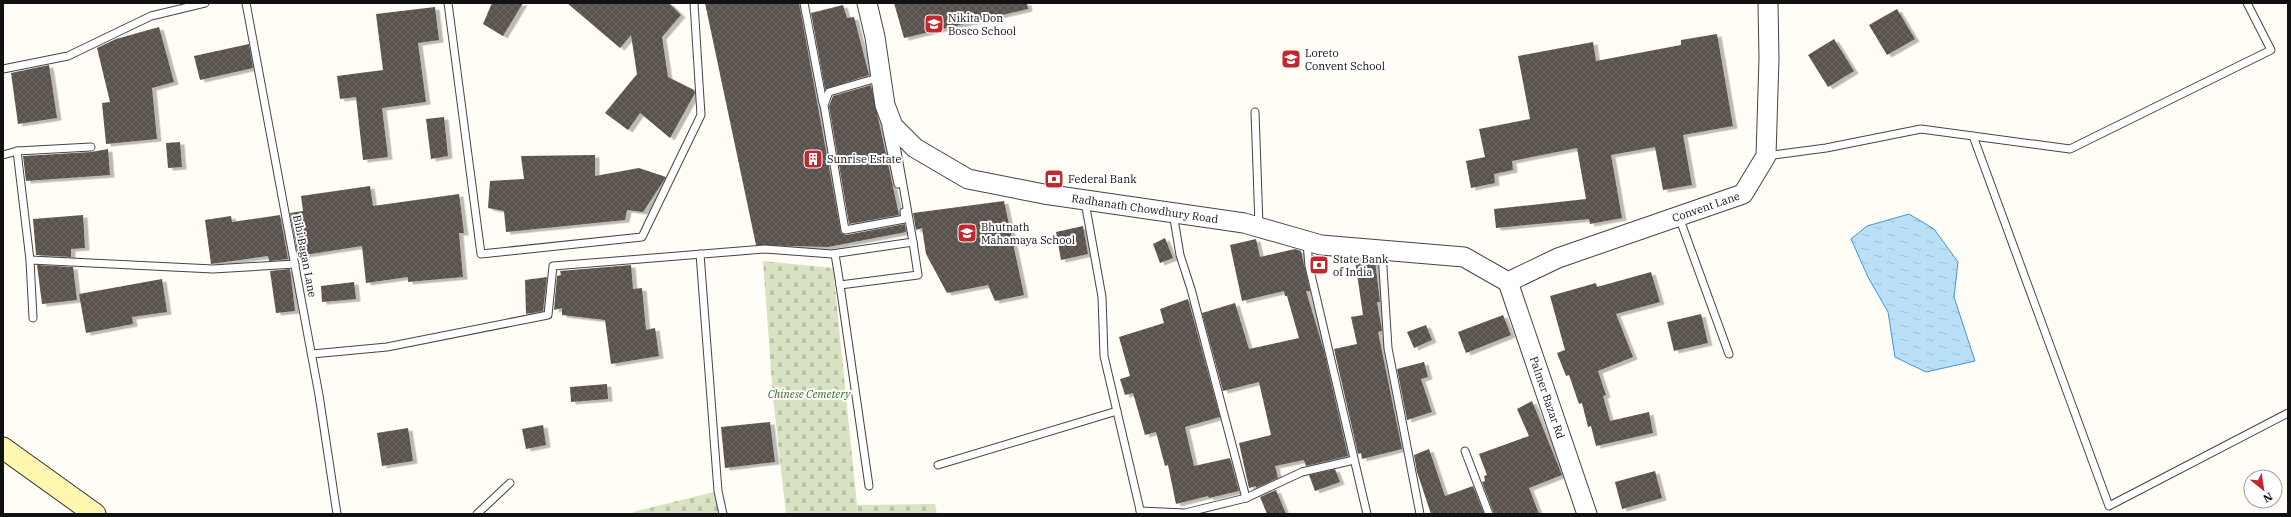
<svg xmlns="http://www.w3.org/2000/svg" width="2291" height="517" viewBox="0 0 2291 517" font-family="'IBM Plex Serif',serif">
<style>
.cemetery{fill:url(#cemetery-stones)}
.water{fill:url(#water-ripples);stroke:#3f96cf}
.building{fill:url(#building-cross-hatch);filter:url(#shadow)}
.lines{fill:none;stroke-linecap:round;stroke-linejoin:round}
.service-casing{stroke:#444;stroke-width:9}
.tertiary-casing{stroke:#444;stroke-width:21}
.secondary-casing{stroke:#333;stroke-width:23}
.service{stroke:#fff;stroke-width:7}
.tertiary{stroke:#fff;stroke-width:19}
.secondary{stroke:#fff6b0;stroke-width:21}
.labels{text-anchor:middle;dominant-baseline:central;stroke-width:4;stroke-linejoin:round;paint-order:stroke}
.poi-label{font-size:11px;fill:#111;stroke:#fff;text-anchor:start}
.street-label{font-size:11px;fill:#111;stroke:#fff}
.park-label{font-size:11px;font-style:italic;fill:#2f6b1f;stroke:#fff}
</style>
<defs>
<pattern id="cemetery-stones" width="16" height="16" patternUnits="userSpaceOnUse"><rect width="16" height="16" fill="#d9e3c4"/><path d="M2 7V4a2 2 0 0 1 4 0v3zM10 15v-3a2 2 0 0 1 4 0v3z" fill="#b9c2a7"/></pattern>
<pattern id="water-ripples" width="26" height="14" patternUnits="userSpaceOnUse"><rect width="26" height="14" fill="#b9e0f7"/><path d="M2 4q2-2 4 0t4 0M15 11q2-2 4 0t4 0" fill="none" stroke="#9ebfd3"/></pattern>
<pattern id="building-cross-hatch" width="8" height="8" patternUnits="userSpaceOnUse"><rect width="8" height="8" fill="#5a524d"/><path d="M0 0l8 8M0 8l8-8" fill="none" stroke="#6d6662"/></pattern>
<filter id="shadow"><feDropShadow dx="4.5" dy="2.5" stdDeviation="0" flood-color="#0004"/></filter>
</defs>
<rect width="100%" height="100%" fill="#fffdf5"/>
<g class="cemetery">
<path d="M763,261L833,268L857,505L935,504L937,514H786L773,397Z"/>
<path d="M718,491L721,514H634L633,512Z"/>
</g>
<path class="water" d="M1909,214L1934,229L1958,262L1954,297L1975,361L1926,372L1895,357L1888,312L1868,277L1851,239L1867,226Z"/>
<g class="building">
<path d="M492,3H523L503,36L483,24Z"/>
<path d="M567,3H669L681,15L662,37L668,77L694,90L695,93L670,138L640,113L628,130L605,113L637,74L631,35L620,48Z"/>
<path d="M705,3H799L841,233L846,235L905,224L906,232L828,247L756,245Z"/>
<path d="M894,3H1027L1028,9L904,38Z"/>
<path d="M843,5L847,18L854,17L869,75L825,89L811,13Z"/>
<path d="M435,7L439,40L418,43L426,102L382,108L388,157L363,160L356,97L340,99L337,76L383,70L376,14Z"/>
<path d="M1897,9L1915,39L1887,55L1869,25Z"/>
<path d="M159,27L174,82L152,88L157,139L106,144L102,103L110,102L97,48L116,39Z"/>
<path d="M1717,34L1733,126L1683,135L1692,185L1663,190L1655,147L1611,155L1622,218L1590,224L1589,219L1496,228L1494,209L1586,199L1577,148L1512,161L1513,170L1494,174L1495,183L1471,188L1466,161L1485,157L1479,129L1530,119L1518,56L1593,42L1596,61L1681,45V40Z"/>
<path d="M1834,39L1854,71L1828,87L1808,55Z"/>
<path d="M249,44L253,68L200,80L194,56Z"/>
<path d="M49,65L57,118L18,124L11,73Z"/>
<path d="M871,85L899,215L849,224L829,106L833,96Z"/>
<path d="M444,117L448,156L431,159L426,119Z"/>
<path d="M180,142L182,167L168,168L166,143Z"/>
<path d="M108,149L110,175L26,181L23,156L91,152Z"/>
<path d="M595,155V176L639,168L666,177L643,212L627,210L625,220L506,232L504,211L488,208L490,181L524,179L521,156Z"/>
<path d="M370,186L373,206L459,194L464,233H459L463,277L408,282V277L366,283L362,246L298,256L290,213L303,211L301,196Z"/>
<path d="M1004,201L1024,295L995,301L988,285L947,293L926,254L922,228L916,230L913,213Z"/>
<path d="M83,215L85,248L71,249V257L36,255L33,219Z"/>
<path d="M280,215L288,259L269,261L268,256L211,264L205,220L231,216L232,222Z"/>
<path d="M1083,226L1088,254L1061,260L1056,232Z"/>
<path d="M1165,238L1173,258L1160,263L1153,244Z"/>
<path d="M1256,239L1260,257L1295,249L1301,251L1310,291H1306L1324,351L1348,456L1306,466L1304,460L1275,466L1278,478L1256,488V486L1249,488L1239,443L1271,435L1259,382L1223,391L1202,313L1235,303L1249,349L1299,338L1287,296H1285L1284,291L1242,301L1230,245Z"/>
<path d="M1362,259L1375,261L1380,302H1377L1382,331L1378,332L1402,449L1362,459L1361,453L1358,454L1334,349L1357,344L1351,317L1363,315L1355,260Z"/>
<path d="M37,265L73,267L77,300L42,304Z"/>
<path d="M631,265L633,289L642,288L646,330L655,328L659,356L611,364L605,320L562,315V308L554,310L557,276L561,275L560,271Z"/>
<path d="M290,269L295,311L276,313L270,271Z"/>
<path d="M1651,272L1660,302L1616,314L1633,357L1598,371L1606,395L1603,396L1610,421L1649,412L1653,433L1596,446L1591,426L1588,427L1582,403L1579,404L1569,375L1566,376L1557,353L1565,350L1550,296L1596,283L1597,287Z"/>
<path d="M547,277L543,311L526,314L525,280Z"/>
<path d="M162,279L167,312L132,317L133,324L86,333L79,294Z"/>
<path d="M354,282L356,299L322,302L321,286Z"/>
<path d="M1188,299L1220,417L1185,427L1194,466L1230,458L1239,491L1209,498L1208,496L1176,504L1168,465L1165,466L1156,432L1145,435L1133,393L1125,395L1120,379L1130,376L1119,337L1164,323L1160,309Z"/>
<path d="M1701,314L1708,343L1674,351L1667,322Z"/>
<path d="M1503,315L1511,335L1466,353L1458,332Z"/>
<path d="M1426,325L1432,340L1414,348L1407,332Z"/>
<path d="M1424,362L1428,377L1421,379L1432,412L1407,420L1397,369Z"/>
<path d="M607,384L608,399L571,402L570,387Z"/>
<path d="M1532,401L1562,475L1529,488L1539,514H1494L1482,482L1485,481L1484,476L1487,475L1479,454L1529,436L1517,409Z"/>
<path d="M770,422L775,462L725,468L721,427Z"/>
<path d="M543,425L546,445L526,449L522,429Z"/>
<path d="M408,428L413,461L382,466L377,433Z"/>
<path d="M1429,449L1445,496L1473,486L1484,514H1431L1417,472L1414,455Z"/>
<path d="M1335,469L1340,482L1315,491L1309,475Z"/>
<path d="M1655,471L1662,498L1622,509L1615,482Z"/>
<path d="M1276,490L1286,514H1267L1260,497Z"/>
</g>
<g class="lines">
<g class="service-casing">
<g id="service">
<path d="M246,3L319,395L337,514"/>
<path d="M448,3L481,254L642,237L701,115L694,3"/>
<path d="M804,3L823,103"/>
<path d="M3,69L68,56L151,16L205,3"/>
<path d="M881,77L829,92L824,105L845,230L905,219L904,212"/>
<path d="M1255,112L1259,225"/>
<path d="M886,127L898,184"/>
<path d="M1973,136L2109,506L2288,413"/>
<path d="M17,151L30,260L33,318"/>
<path d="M3,155L17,151L91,147"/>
<path d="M1766,156L1826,148L1921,129L2070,149L2271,50L2247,3"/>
<path d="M1085,202L1102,297L1104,356L1141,514"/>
<path d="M1173,213L1180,255L1191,289L1246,498"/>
<path d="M1679,217L1729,354"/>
<path d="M1307,243L1309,266L1367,514"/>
<path d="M1382,252L1388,348L1420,514"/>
<path d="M700,254L718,491L723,514"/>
<path d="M835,254L840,285L918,275L913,242"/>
<path d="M30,260L213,269L295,264"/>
<path d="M840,285L869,486"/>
<path d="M312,354L387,347L548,315L553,266L765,249L832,254L913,242L894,134"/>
<path d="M1465,451L1489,514"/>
<path d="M938,465L1117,411"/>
<path d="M1140,511L1185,513L1246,498L1302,472L1354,460"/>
<path d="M477,514L510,483"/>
</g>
</g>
<g class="tertiary-casing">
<g id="tertiary">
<path id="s1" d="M867,3L875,37L885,105L893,126L915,148L968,179L1044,194L1244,223L1321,245L1464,257L1508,282"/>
<path id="s2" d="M1508,282L1558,258L1743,194L1766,156L1769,58L1768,3"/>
<path id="s3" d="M1508,282L1587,514"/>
</g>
</g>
<g class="secondary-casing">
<path id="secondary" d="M3,448L95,514"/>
</g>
<use href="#service" class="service"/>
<use href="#tertiary" class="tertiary"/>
<use href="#secondary" class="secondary"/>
</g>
<defs>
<g id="school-square" transform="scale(1)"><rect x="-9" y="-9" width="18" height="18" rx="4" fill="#c4262e" stroke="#fff"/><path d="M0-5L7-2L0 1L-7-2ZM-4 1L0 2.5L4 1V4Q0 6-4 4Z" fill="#fff"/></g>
<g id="building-square" transform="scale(1)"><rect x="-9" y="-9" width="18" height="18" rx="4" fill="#c4262e" stroke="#fff"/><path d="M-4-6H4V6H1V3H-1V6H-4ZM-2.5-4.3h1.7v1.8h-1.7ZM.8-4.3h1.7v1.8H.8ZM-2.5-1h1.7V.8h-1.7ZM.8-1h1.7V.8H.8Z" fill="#fff"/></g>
<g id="bank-square" transform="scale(1)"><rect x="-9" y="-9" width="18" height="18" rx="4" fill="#c4262e" stroke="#fff"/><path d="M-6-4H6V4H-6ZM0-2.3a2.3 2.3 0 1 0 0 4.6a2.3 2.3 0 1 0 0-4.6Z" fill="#fff"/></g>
</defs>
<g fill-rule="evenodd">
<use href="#school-square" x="934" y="24"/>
<use href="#school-square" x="1291" y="59"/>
<use href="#building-square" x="813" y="159"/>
<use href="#bank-square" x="1054" y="179"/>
<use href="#school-square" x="967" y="233"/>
<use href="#bank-square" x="1319" y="265"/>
</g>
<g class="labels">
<g class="poi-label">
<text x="948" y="18">Nikita Don<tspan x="948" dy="13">Bosco School</tspan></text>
<text x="1305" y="53">Loreto<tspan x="1305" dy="13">Convent School</tspan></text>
<text x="827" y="159">Sunrise Estate</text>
<text x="1068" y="179">Federal Bank</text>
<text x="981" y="227">Bhutnath<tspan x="981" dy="13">Mahamaya School</tspan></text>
<text x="1333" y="259">State Bank<tspan x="1333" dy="13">of India</tspan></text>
</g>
<g class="street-label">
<text stroke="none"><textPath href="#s2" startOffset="212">Convent Lane</textPath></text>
<text stroke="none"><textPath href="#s1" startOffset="398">Radhanath Chowdhury Road</textPath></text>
<text transform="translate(305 256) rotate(79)">Bibi Bagan Lane</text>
<text stroke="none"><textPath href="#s3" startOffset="122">Palmer Bazar Rd</textPath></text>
</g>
<g class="park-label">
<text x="809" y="394">Chinese Cemetery</text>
</g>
</g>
<rect width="2291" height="517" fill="none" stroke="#111111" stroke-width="8"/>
<g transform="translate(2263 489) rotate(150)"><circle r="19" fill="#ffffff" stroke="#a0a0a0"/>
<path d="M0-3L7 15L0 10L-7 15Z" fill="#c4262e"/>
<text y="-6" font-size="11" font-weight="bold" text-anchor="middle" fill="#111111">N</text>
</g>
</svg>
